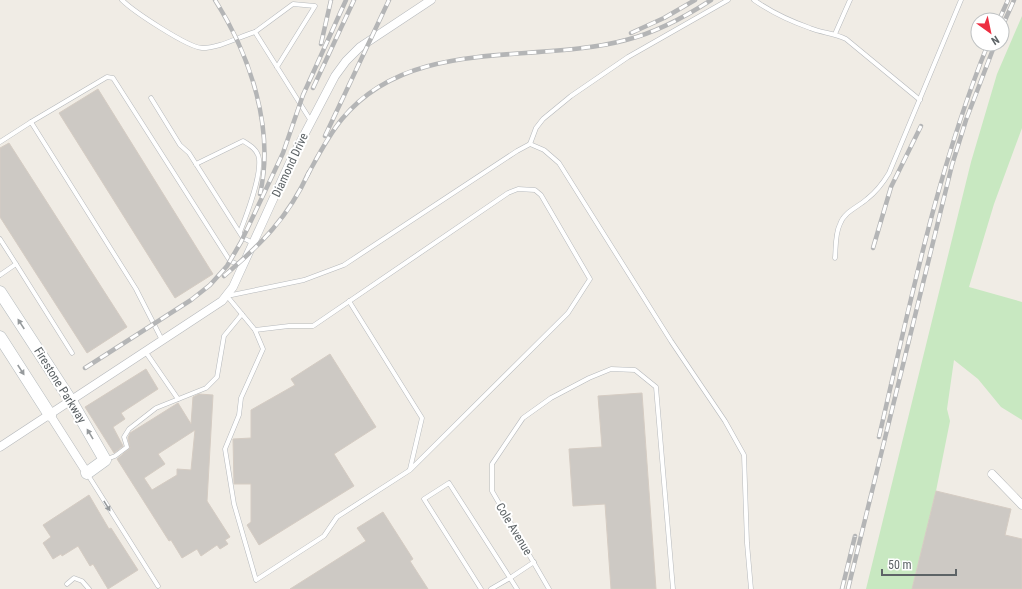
<svg xmlns="http://www.w3.org/2000/svg" width="1022" height="589" viewBox="0 0 1022 589" font-family="'Roboto Condensed',sans-serif">
<style>
.green{fill:#c8e8c1}
.building{fill:#cdc9c4;stroke:#d5ccc3;fill-rule:evenodd}
.lines{fill:none;stroke-linecap:round;stroke-linejoin:round}
.lane-casing{stroke:#b6b9bc;stroke-width:5}
.street-casing{stroke:#b6b9bc;stroke-width:9}
.secondary-casing{stroke:#b4babd;stroke-width:13}
.lane{stroke:#fff;stroke-width:4}
.street{stroke:#fff;stroke-width:8}
.secondary{stroke:#fff;stroke-width:12}
.rail-casing{stroke:#b4b5b6;stroke-width:4.5}
.rail{stroke:#fff;stroke-width:3;stroke-dasharray:9;stroke-linecap:butt}
.oneway{fill:#969a9c}
.labels{text-anchor:middle;dominant-baseline:central;stroke-width:4;stroke-linejoin:round;paint-order:stroke}
.street-label{font-size:12px;fill:#5d6366;stroke:#fff}
</style>
<rect width="100%" height="100%" fill="#f0ece5"/>
<path class="green" d="M1022,16V128L994,204L969,287L1022,302V420L1001,407L978,379L954,360L947,409L950,421L936,491L912,589H866L971,162L997,74Z"/>
<g class="building">
<path d="M98,89L213,274L175,298L59,113Z"/>
<path d="M9,143L127,327L87,353L0,217V148Z"/>
<path d="M330,354L376,427L334,454L354,486L259,545L247,525L251,522V484H234L233,439L251,438V410L295,385L291,379Z"/>
<path d="M146,369L158,389L121,413L125,419L113,427L123,446L114,453L85,407Z"/>
<path d="M642,393L656,589H611L605,504L573,506L569,449L602,447L598,396Z"/>
<path d="M199,394L213,395L207,501L230,537L225,540L228,544L220,549L217,545L201,556L197,549L182,558L171,540L169,541L117,459L130,448L128,438L130,433L178,403L191,424L193,397ZM195,430L191,470L177,469V475L152,490L144,478L165,464L158,454Z"/>
<path d="M936,491L1011,509L1005,535L1022,539V589H912Z"/>
<path d="M89,495L109,529L111,528L138,570L108,589L93,564L90,566L78,546L62,556L61,554L53,559L43,543L51,537L43,525Z"/>
<path d="M383,512L413,559L410,561L428,589H290L366,541L357,528Z"/>
</g>
<g class="lines">
<g class="lane-casing">
<g id="lane">
<path d="M122,0C133,11 187,47 202,48C220,48 238,37 255,32L311,121"/>
<path d="M754,0C771,12 790,21 810,28C822,33 834,33 846,39L920,100"/>
<path d="M255,32L293,4L315,6L277,67"/>
<path d="M835,34L850,0"/>
<path d="M151,98L180,145L189,153L243,238L253,243"/>
<path d="M31,122L107,77L113,78L230,261L242,266"/>
<path d="M0,142L31,122L136,289L162,340"/>
<path d="M530,144L536,128L543,119L571,96L628,57L728,0"/>
<path d="M196,164L243,141C250,145 258,150 259,159C261,178 247,214 240,232"/>
<path d="M518,189L535,190L541,195L590,279L568,313L410,470L337,517L324,536L256,580L234,504L225,449L239,415L241,398L263,349L255,330L289,326H313L508,193Z"/>
<path d="M0,239L16,264L0,275"/>
<path d="M835,258C836,247 835,234 840,224C844,212 858,207 867,199C876,192 883,183 889,173L961,0"/>
<path d="M16,264L72,353"/>
<path d="M349,301L422,418L410,469"/>
<path d="M255,330L227,296L304,280L344,265L517,151L530,144L544,150L559,163L671,341L725,421L744,455L747,543L751,589"/>
<path d="M145,351L178,399"/>
<path d="M107,459L115,456L127,447L124,437L129,429L156,408L206,388L217,377L224,336L242,314"/>
<path d="M88,475L158,586"/>
<path d="M67,584L74,578L82,581L89,589"/>
<path d="M481,589L424,499L449,483L510,578L491,589"/>
<path d="M517,589L510,578L534,562"/>
<path d="M549,589L492,491V464L523,418L551,398L589,378L611,369L635,370L656,387L673,589"/>
</g>
</g>
<g class="street-casing">
<g id="street">
<path d="M50,415L87,473"/>
<path d="M0,447L222,301L233,287L291,160L335,76L346,61L360,47L431,0"/>
<path d="M992,474L1022,505"/>
</g>
</g>
<g class="secondary-casing">
<g id="secondary">
<path d="M0,292L71,401L105,460L87,473"/>
<path d="M0,337L50,415"/>
</g>
</g>
<use href="#lane" class="lane"/>
<use href="#street" class="street"/>
<use href="#secondary" class="secondary"/>
<g class="rail-casing">
<g id="rail">
<path d="M215,0C250,55 275,129 260,194"/>
<path d="M999,20L1008,0"/>
<path d="M1002,27L1014,0"/>
<path d="M631,33L664,18L695,0"/>
<path d="M321,44L331,0"/>
<path d="M313,88L354,0"/>
<path d="M325,136L389,0"/>
<path d="M307,176C318,156 328,136 342,119C411,35 533,65 626,40C657,32 685,17 711,0"/>
<path d="M873,248L891,187L921,126"/>
<path d="M224,276C261,244 288,218 309,172"/>
<path d="M85,368L191,300L210,285L227,266L241,242L283,153L303,95L346,0"/>
<path d="M879,437C910,304 937,170 988,44"/>
<path d="M842,589L855,536"/>
<path d="M848,589L952,165L966,120L995,44"/>
</g>
</g>
<use href="#rail" class="rail"/>
</g>
<defs><path id="oneway-solid" d="M-6-.8H1V-3.2L6.5 0L1 3.2V.8H-6Z"/></defs>
<g class="oneway">
<use href="#oneway-solid" transform="translate(21 324) rotate(-123)"/>
<use href="#oneway-solid" transform="translate(21 370) rotate(57)"/>
<use href="#oneway-solid" transform="translate(90 434) rotate(-121)"/>
<use href="#oneway-solid" transform="translate(107 506) rotate(58)"/>
</g>
<g class="labels">
<g class="street-label">
<text transform="translate(290 165) rotate(-65)">Diamond Drive</text>
<text transform="translate(60 385) rotate(58)">Firestone Parkway</text>
<text transform="translate(514 529) rotate(59)">Cole Avenue</text>
</g>
</g>
<g transform="translate(990 32) rotate(147)"><circle r="19" fill="#ffffff" stroke="#bec1c2"/>
<path d="M0-3L7 15L0 10L-7 15Z" fill="#ed2e41"/>
<text y="-6" font-size="11" font-weight="bold" text-anchor="middle" fill="#5d6366">N</text>
</g>
<path d="M882 569v6h74v-6" fill="none" stroke="#5d6366" stroke-width="2"/>
<text x="888" y="569" font-size="12" fill="#5d6366" stroke="#ffffff" stroke-width="3" paint-order="stroke">50 m</text>
</svg>
